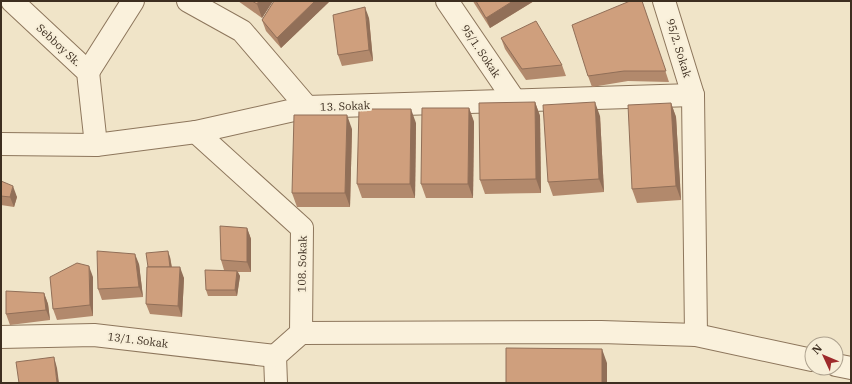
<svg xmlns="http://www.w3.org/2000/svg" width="852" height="384" viewBox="0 0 852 384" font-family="'IBM Plex Serif',serif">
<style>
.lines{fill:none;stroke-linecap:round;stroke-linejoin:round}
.minor-casing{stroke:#8d765c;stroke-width:24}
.minor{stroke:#faf1dc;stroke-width:22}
.wall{fill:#b2896c}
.shaded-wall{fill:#916f58}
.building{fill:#cf9f7d;stroke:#916f58}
.labels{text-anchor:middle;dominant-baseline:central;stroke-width:4;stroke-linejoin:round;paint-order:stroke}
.street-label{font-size:11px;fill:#3d2e20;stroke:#f7eed8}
</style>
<rect width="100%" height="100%" fill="#f0e4c8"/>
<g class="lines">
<g class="minor-casing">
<g id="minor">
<path d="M12,1L88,72L96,145"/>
<path d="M188,1L242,31L307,107"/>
<path d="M447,1L515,101"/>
<path d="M664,1L693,95L696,335"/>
<path d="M88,72L133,1"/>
<path d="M196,132L302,228L301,333L275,356L276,383"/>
<path d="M1,144L96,145L196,132L307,107L693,95"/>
<path d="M301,333L601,332L696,335L812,360"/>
<path d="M1,337L94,335L275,356"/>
<path d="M836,365L851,368"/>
</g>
</g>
<use href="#minor" class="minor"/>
</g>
<g class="wall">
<path d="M238,1H273L262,18Z"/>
<path d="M274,1H330L281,48L266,31L262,20Z"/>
<path d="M473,1H534L490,28L474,3Z"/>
<path d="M642,1L669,82L628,81L592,87L588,76Z"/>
<path d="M369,18L373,61L342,66L338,55Z"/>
<path d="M501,38L562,65L566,76L526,80L505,49Z"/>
<path d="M535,102L540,116L541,193L485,194L480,180Z"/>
<path d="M671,103L676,117L681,200L637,203L632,189Z"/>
<path d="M469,108L474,122L473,198H426L421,184Z"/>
<path d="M600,116L604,192L553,196L548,182Z"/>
<path d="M416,123L415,198H362L357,184Z"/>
<path d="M352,129L350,207H297L292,193Z"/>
<path d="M1,181L17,197L14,207L1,205Z"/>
<path d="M247,228L251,239V272H238L240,276L237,296H208L206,290L224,270L221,260Z"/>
<path d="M170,257L172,267L184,278L182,317L150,314L146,304Z"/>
<path d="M139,264L143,297L102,300L98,289Z"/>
<path d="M93,277V316L57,320L53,309Z"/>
<path d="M44,293L48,304L50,320L10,325L6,314Z"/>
</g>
<g class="shaded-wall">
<path d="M259,1H273L262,18L257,4Z"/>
<path d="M315,1H330L281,48L277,38Z"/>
<path d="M513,1H534L490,28L486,18Z"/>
<path d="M365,7L369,18L373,61L369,50Z"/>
<path d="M535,102L540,116L541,193L536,179Z"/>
<path d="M595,102L600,116L604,192L599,179Z"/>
<path d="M671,103L676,117L681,200L676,186Z"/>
<path d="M469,108L474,122L473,198L468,184Z"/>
<path d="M411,109L416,123L415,198L410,184Z"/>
<path d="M347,115L352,129L350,207L345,193Z"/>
<path d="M13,186L17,197L14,207L10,197Z"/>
<path d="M247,228L251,239V272L247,262Z"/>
<path d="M168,251L170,257L173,277L171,272Z"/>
<path d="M135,254L139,264L143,297L139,287Z"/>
<path d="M89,266L93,277V316L90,305Z"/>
<path d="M180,267L184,278L182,317L178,306Z"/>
<path d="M237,271L240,276L237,296L235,290Z"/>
<path d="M44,293L48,304L50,320L46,310Z"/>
<path d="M602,349L607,363V383H602Z"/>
<path d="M54,357L57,368L59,383H57Z"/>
</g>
<g class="building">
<path d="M252,1H259L257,4Z"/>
<path d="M274,1H315L277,38L262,20Z"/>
<path d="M476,1H513L486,18Z"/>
<path d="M630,1H642L666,71H624L588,76L572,25Z"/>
<path d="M365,7L369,50L338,55L333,15Z"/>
<path d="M536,21L562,65L522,69L501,38Z"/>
<path d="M535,102L536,179L480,180L479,103Z"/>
<path d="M595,102L599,179L548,182L543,105Z"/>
<path d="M671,103L676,186L632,189L628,105Z"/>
<path d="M422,108H469L468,184H421Z"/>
<path d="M359,109H411L410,184H357Z"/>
<path d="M294,115H347L345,193H292Z"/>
<path d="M1,181L13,186L10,197L1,196Z"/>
<path d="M220,226L247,228V262L221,260Z"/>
<path d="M97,251L135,254L139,287L98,289Z"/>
<path d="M168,251L170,267H148L146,253Z"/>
<path d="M77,263L89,266L90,305L53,309L50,277Z"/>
<path d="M147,267H180L178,306L146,304Z"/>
<path d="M205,270L237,271L235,290H206Z"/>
<path d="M6,291L44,293L46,310L6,314Z"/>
<path d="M506,348L602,349V383H506Z"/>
<path d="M54,357L57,383H19L16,362Z"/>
</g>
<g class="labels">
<g class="street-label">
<text transform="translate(59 45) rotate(43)">Sebboy Sk.</text>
<text transform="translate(679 48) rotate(73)">95/2. Sokak</text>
<text transform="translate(481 51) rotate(56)">95/1. Sokak</text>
<text transform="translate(345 106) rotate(-2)">13. Sokak</text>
<text transform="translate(302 264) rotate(-89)">108. Sokak</text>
<text transform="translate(138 340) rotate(7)">13/1. Sokak</text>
</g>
</g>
<rect width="852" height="384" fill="none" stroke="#3d2e20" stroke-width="4"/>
<g transform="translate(824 356) rotate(314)"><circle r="19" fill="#f7eed8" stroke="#ada18e"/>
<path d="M0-3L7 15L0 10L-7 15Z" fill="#9e2a2b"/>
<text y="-6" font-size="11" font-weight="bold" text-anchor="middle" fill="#3d2e20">N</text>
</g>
</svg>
